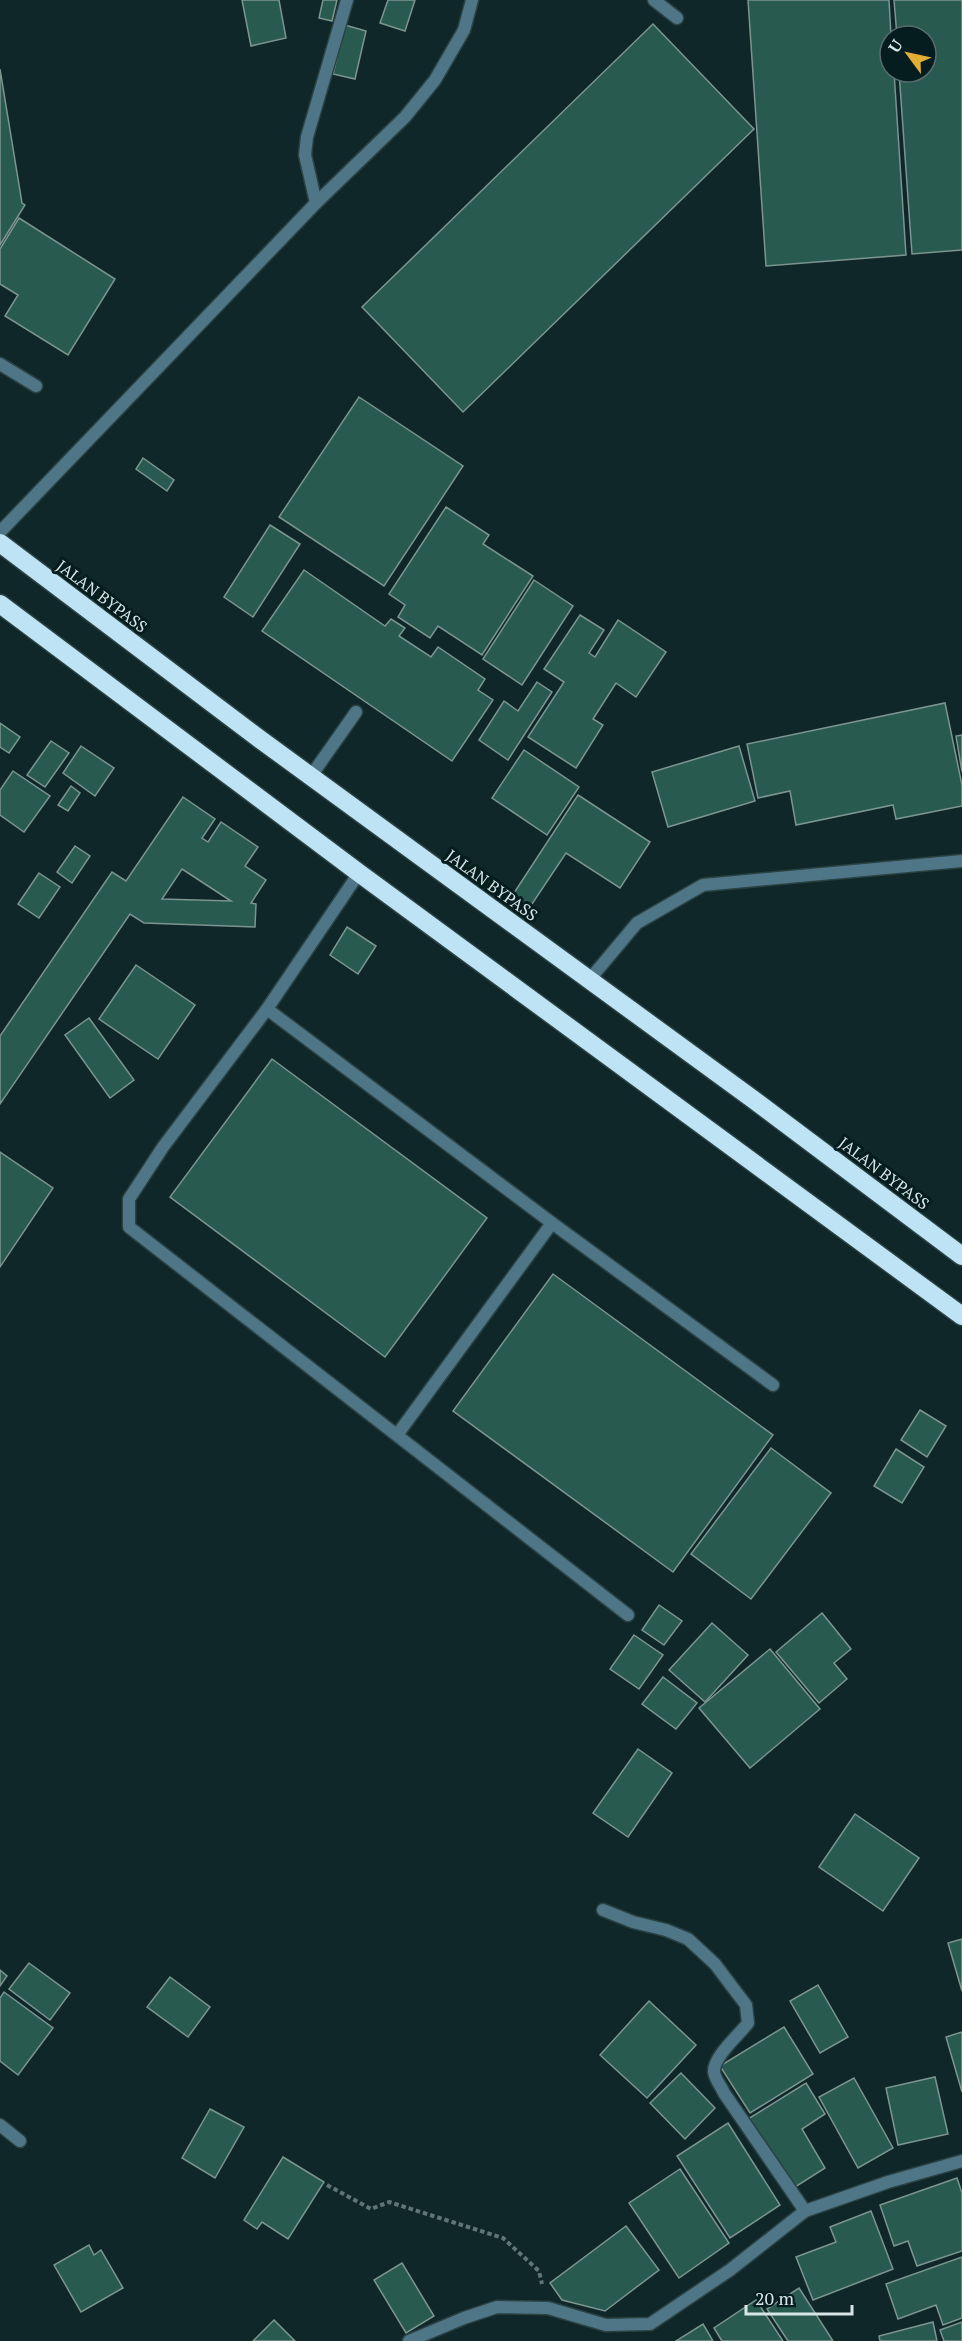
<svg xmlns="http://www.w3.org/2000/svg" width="962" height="2341" viewBox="0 0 962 2341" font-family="'PT Serif',serif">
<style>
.building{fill:#295a50;stroke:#7c958f;stroke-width:1.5;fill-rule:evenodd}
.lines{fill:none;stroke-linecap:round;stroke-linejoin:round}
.lane-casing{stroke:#2b4243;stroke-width:15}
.street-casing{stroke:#2b4243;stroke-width:15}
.highway-casing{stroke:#2b4243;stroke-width:21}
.path{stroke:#617577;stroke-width:4;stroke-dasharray:4.5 3;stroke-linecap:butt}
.lane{stroke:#4e7687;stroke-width:12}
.street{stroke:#4e7687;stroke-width:12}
.highway{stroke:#bde3f4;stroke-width:18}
.labels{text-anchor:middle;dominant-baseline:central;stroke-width:6;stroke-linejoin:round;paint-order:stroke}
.street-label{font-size:16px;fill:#d7e5e6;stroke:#051d1f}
</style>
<rect width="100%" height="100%" fill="#0f2729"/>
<g class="building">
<path d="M242,0H279L286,38L251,46Z"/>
<path d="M323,0H337L332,21L319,18Z"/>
<path d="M388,0H415L405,31L380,23Z"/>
<path d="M748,0H889L891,36L890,72H894L906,255L766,266Z"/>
<path d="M894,0H962V250L912,254L899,72H926V36H897Z"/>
<path d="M653,24L754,129L463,412L362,307Z"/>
<path d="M345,25L366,31L355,79L333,74Z"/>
<path d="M0,69L22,203L25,205L0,245Z"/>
<path d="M19,218L115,279L68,355L5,316L18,295L0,284V249Z"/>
<path d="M359,397L463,466L384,586L279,517Z"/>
<path d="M143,458L174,480L167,491L136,469Z"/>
<path d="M446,507L489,535L483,544L533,576L482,655L438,626L430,638L398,617L405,605L389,594Z"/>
<path d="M270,525L300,544L253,617L224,597Z"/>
<path d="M304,570L385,626L391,619L405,628L399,636L431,657L438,647L485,679L478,690L493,700L452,761L262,631Z"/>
<path d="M534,580L573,606L522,685L483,659Z"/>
<path d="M580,615L604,630L589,653L595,657L618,620L666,652L636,697L616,683L593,719L603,725L576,768L528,737L564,682L544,669Z"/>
<path d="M537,682L552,692L508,760L479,740L504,701L518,711Z"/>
<path d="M945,703L962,785V806L896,819L893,805L796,825L790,791L758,798L747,744Z"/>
<path d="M0,723L20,737L9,753L0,747Z"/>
<path d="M962,735V772L956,736Z"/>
<path d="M51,741L69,753L45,787L27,775Z"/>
<path d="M81,746L114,768L95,796L63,773Z"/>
<path d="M739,746L755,801L668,827L652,772Z"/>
<path d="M524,750L579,787L547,835L492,798Z"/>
<path d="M13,771L50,796L24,832L0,815V790Z"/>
<path d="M71,786L80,793L68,811L58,805Z"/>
<path d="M578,795L650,842L620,888L566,853L530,907L512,896Z"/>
<path d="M183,797L215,819L202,838L208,842L221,822L258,847L245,866L266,880L251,903L256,904L255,927L144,923L130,914L0,1104V1036L112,872L126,881ZM182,869L231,901L162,899Z"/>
<path d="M75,846L90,856L72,883L57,872Z"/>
<path d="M39,873L60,887L39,918L18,904Z"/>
<path d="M347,927L376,946L358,974L330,955Z"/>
<path d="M136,965L195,1005L158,1059L99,1019Z"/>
<path d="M89,1018L134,1080L110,1098L65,1035Z"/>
<path d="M272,1059L487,1218L385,1357L170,1197Z"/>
<path d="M0,1152L53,1188L0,1267Z"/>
<path d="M553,1274L773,1435L673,1572L453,1411Z"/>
<path d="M920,1410L946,1426L927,1457L901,1440Z"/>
<path d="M771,1448L831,1493L751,1599L691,1554Z"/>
<path d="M896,1449L924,1467L902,1503L874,1486Z"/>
<path d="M659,1605L682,1621L664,1645L642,1630Z"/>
<path d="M822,1613L851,1649L834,1663L847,1679L819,1703L776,1652Z"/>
<path d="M712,1623L748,1655L705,1702L669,1670Z"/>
<path d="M634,1635L663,1655L639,1689L610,1669Z"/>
<path d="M770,1649L820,1709L750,1768L699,1708Z"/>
<path d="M663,1677L697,1703L676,1729L642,1704Z"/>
<path d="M638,1749L672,1773L628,1837L593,1813Z"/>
<path d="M855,1814L919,1858L883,1911L819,1867Z"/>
<path d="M962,1939V1991L948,1943Z"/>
<path d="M29,1963L70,1993L50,2020L9,1989Z"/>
<path d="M0,1970L7,1976L0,1986Z"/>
<path d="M170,1977L210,2007L188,2037L147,2007Z"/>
<path d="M818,1985L848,2037L820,2053L790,2001Z"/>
<path d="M4,1992L53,2028L18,2075L0,2061V1998Z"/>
<path d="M649,2001L696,2045L647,2098L600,2055Z"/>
<path d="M784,2027L813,2074L750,2113L720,2066Z"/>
<path d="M962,2032V2092L946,2037Z"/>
<path d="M681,2073L715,2108L685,2139L650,2103Z"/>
<path d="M935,2077L948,2134L898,2145L886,2088Z"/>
<path d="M854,2078L893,2148L858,2168L819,2097Z"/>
<path d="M806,2083L825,2114L802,2129L825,2168L792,2189L748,2119Z"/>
<path d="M210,2109L244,2127L215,2178L182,2158Z"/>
<path d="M728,2123L780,2205L730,2238L677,2156Z"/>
<path d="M283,2157L324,2182L288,2239L262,2222L257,2229L244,2220Z"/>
<path d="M680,2169L729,2243L679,2278L629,2203Z"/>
<path d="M957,2178L962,2193V2251L917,2266L908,2241L894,2246L880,2205Z"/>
<path d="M871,2211L893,2269L813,2300L796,2257L836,2242L830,2227Z"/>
<path d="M626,2226L659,2270L605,2311L562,2300L550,2283Z"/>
<path d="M89,2245L94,2255L101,2250L123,2288L81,2312L54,2265Z"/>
<path d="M962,2257V2318L943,2325L936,2305L898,2319L886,2284Z"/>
<path d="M402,2263L434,2316L406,2333L374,2280Z"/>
<path d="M799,2288L833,2341H788L767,2309Z"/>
<path d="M756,2300L783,2341H722L714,2328Z"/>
<path d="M274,2320L295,2341H253Z"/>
<path d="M933,2322L937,2341H880L879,2336Z"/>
<path d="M962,2322V2341H944L940,2330Z"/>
<path d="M703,2324L713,2341H676Z"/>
</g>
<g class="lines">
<g class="lane-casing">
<g id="lane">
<path d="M654,0L677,18"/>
<path d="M316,203L305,155L307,137L347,0"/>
<path d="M0,364L36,386"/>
<path d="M0,532L316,203L405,117L435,80L464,30L472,0"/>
<path d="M311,776L356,712"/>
<path d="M359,873L267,1009L163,1147L129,1199V1227L628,1615"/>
<path d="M590,979L637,923L703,885L962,861"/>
<path d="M267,1009L552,1223L773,1385"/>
<path d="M397,1435L552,1223"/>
</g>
</g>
<g class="street-casing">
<g id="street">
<path d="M603,1910L633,1922L666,1930L688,1939L715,1964L746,2005L748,2023C739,2035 714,2056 714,2071C714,2078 721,2086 724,2093L805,2211"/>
<path d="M0,2125L20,2141"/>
<path d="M409,2341L464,2318L497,2307L548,2308L606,2325L650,2324L730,2270L805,2211L888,2182L962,2161"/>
</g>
</g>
<g class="highway-casing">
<g id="highway">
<path d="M0,543L261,740L754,1100L962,1256"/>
<path d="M0,604L359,873L962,1316"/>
</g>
</g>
<path class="path" d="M327,2185L371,2209L389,2202L503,2238L539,2271L542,2284"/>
<use href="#lane" class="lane"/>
<use href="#street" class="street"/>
<use href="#highway" class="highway"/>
</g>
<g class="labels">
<g class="street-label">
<text transform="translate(102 596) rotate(37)">JALAN BYPASS</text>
<text transform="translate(492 885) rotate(36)">JALAN BYPASS</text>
<text transform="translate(884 1173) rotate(37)">JALAN BYPASS</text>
</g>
</g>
<g transform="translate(908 54) rotate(303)"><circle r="28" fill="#051d1f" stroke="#596d6f" stroke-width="1.5"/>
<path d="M0-4.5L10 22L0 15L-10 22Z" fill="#e2ae34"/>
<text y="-9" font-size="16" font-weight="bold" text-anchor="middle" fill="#d7e5e6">U</text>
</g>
<path d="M746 2305v9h106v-9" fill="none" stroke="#d7e5e6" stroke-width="3"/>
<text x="755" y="2305" font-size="18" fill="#d7e5e6" stroke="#051d1f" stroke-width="4.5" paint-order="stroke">20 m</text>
</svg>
